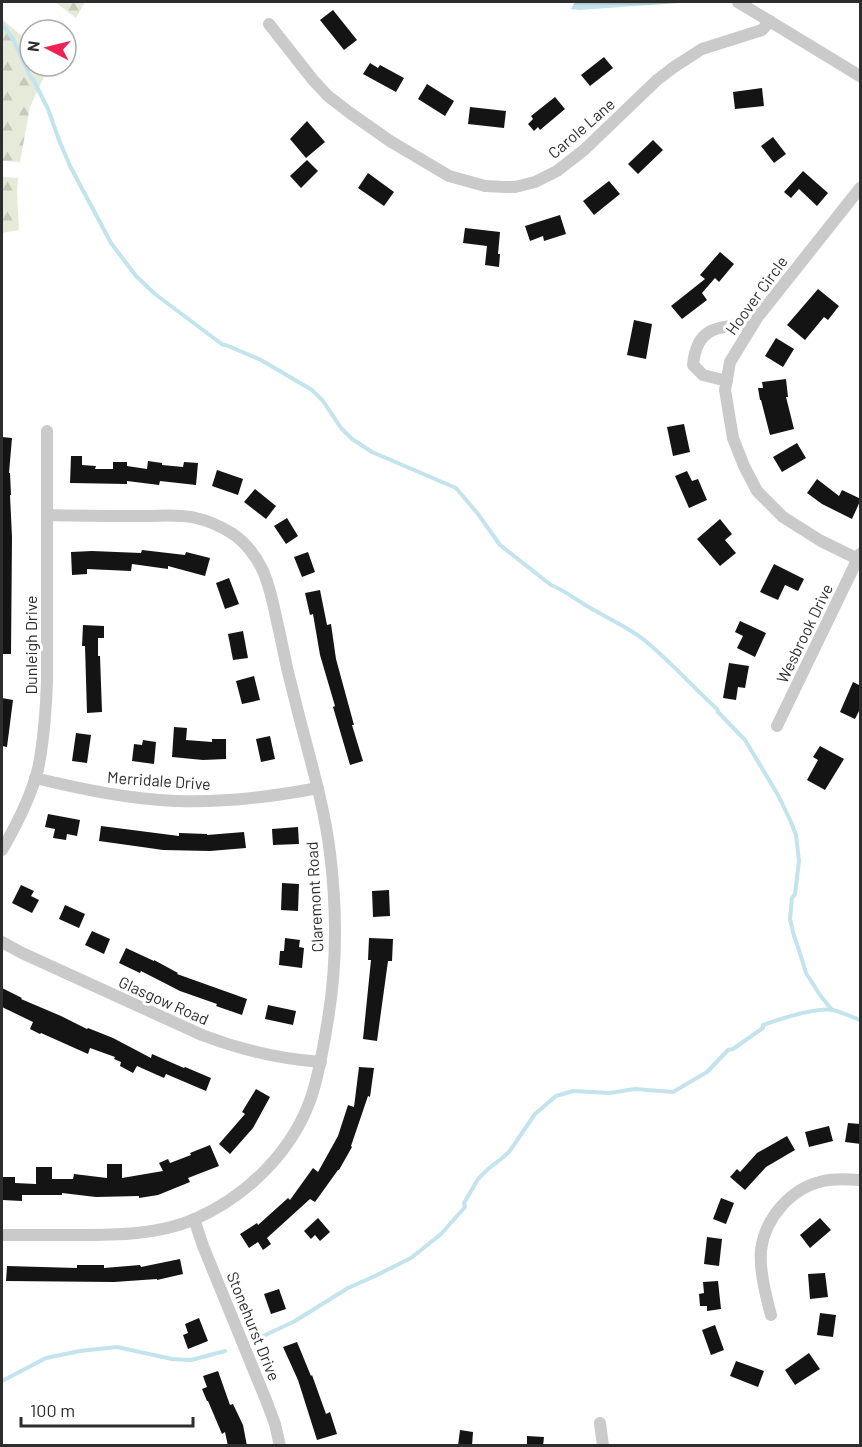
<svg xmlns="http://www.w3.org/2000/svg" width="862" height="1447" viewBox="0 0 862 1447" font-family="Barlow,sans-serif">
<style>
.forest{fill:url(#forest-firs)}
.water{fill:url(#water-rules)}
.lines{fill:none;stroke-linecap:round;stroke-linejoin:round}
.stream{stroke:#c3e4ed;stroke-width:4}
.building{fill:#141414}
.minor{stroke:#cacaca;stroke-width:12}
.labels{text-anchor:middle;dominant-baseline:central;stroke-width:6;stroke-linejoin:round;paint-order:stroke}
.street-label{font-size:16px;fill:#2d2d2d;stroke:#fff}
</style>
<defs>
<pattern id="forest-firs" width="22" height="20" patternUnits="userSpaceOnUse" patternTransform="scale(1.5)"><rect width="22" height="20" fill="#e6ebd9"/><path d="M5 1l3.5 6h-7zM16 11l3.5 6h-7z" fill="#c6cabb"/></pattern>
<pattern id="water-rules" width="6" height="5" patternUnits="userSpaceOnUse" patternTransform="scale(1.5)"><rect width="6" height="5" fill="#c3e4ed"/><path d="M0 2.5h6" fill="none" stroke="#a8c4cc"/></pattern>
</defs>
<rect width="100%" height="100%" fill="#fff"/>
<g class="forest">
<path d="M55,2H85L76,18Z"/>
<path d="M2,19L30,43V66H49L30,107L20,162L2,161Z"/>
<path d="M2,177L18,178L17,193L19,230L2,233Z"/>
</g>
<path class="water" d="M575,2H693L579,10L571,9Z"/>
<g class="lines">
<g class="stream">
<path d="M2,24L13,39L31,78L33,79L48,109L59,140L70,166L111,243L136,276L155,294L223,345H226L261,360L312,390L323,401L341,428L352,439L372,452L456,488L478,514L500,545L551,585C564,590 575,599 587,606C605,617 626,626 643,639C669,660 692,686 717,709L718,712L745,740L778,795L791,822L796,835L799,861L795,894L792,898L790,919L794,936L799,950L806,973L820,995L832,1010"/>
<path d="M257,1339L295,1321L348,1288L375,1276L411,1258L441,1234L465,1207L464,1203L478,1179L488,1169L501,1159L509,1152L535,1114L556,1096L573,1091L609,1093L635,1089L673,1092L707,1072L728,1050L733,1049L763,1028V1025C780,1019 817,1007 833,1010C842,1012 852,1017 860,1020"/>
<path d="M2,1381L46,1358L80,1351L117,1347L172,1359L191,1360L225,1351"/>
</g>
</g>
<g class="building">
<path d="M333,10L357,40L344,50L320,20Z"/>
<path d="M604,57L613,68L590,86L581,75Z"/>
<path d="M370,63L378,68L380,65L404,78L396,92L363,74Z"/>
<path d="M427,84L454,101L445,116L418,99Z"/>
<path d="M762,88L764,106L735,109L733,92Z"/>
<path d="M555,97L565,109L540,130L538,127L534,131L528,124L533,119L531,116Z"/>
<path d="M470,107L506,111L504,128L468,124Z"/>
<path d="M307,121L325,142L306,158L290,139Z"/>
<path d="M773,137L786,154L774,163L761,146Z"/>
<path d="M653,140L663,150L638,174L628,164Z"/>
<path d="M307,160L318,171L301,188L290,176Z"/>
<path d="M803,171L828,193L817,206L799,189L791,198L784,192Z"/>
<path d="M368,173L394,192L384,206L358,188Z"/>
<path d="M609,181L620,194L594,215L583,201Z"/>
<path d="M560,215L566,234L544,241L543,236L530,241L525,226Z"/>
<path d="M465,228L500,232L498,254H500L499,267L485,265L487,246L463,243Z"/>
<path d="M720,252L734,264L719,282L715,278L702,293L707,300L682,319L671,306L705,279L700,275Z"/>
<path d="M818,289L839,306L828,320L824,317L805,340L787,325Z"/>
<path d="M634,320L652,324L646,359L627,355Z"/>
<path d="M776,338L794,349L783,367L765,356Z"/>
<path d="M786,379L788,397H786L794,429L770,435L761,400H760L758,388H763L762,382Z"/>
<path d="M684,424L690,452L673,456L667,427Z"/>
<path d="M2,437L12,438L9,473H10L11,495H10L12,537L11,654H2Z"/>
<path d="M797,443L806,458L782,472L773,457Z"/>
<path d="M71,456H82V465L96,466L95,469H113V462H127V466L147,469L148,461L162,463V465L183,467L184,462L198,463L196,485L160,481L159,485L127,481V484L70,483Z"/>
<path d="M217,470L243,479L238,495L212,486Z"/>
<path d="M687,471L692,481L698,479L707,500L689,508L675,476Z"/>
<path d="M817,479L839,496L842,490L861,499L852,519L822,504L807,493Z"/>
<path d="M255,489L276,506L266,519L244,502Z"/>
<path d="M287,518L298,536L286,544L274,526Z"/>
<path d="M720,519L732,534L725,540L736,553L720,566L697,539Z"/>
<path d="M142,550L185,555L186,552L210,558L205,576L168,566V569L132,564L131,571L87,569V574L72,575L71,552L92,551L141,553Z"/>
<path d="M308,552L315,572L302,577L294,557Z"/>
<path d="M774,564L804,579L798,591L785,585L778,600L760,592Z"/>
<path d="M229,578L239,604L225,609L216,583Z"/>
<path d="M320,590L327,625L331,624L336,659L354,725H352L363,761L350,765L333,707L335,706L320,655L313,614L310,615L305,593Z"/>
<path d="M740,621L766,633L755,657L737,648L743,636L735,632Z"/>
<path d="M83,625L104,626V638H98V656H100L102,712L87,713L85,646H82Z"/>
<path d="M243,631L248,658L233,660L228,634Z"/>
<path d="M729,663L749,666L745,688L738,687L736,700L723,698Z"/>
<path d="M254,676L260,700L242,704L236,681Z"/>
<path d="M853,682L861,686V707L855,719L840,712Z"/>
<path d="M2,698L13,700L7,747L2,746Z"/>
<path d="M174,727L187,728L186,740L212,742V739H226V759L203,760L172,757Z"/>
<path d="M76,733L91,735L87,763L72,761Z"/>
<path d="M270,736L275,759L261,762L256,739Z"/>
<path d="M143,740L156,742L154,764L132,761L134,744L142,745Z"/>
<path d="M820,746L844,759L825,790L807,780L818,760L813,757Z"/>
<path d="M48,814L80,820L77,836L67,834L66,840L53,838L55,829L45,827Z"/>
<path d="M101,826L179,836V833L207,834V835L244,832L246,848L210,851L163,850L142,847L99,841Z"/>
<path d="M298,827L299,844L273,845L272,829Z"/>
<path d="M282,883L299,884L298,911L281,910Z"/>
<path d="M21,885L34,891L31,896L39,900L32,913L12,903Z"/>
<path d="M389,890L390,916L373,917L372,891Z"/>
<path d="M65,905L85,914L79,928L59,919Z"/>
<path d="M92,931L110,939L104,954L85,945Z"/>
<path d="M285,938L300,940L299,947L304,948L302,968L279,965L280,951H284Z"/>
<path d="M369,938L393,939L392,961H388L377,1041L363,1039L371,960H368Z"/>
<path d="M126,948L154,961V960L178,973L177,974L247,999L242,1015L216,1006L217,1004L180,991L141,971L140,973L119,963Z"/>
<path d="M2,988L22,998L21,999L61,1016L87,1029L88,1028L113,1038L151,1058L152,1054L184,1068L185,1067L211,1078L206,1091L166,1074L164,1078L137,1066L133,1073L120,1066L121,1062L114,1059L115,1057L90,1048L88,1054L41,1033L40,1034L30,1029L33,1022L2,1007Z"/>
<path d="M268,1005L296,1011L293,1025L265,1019Z"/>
<path d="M359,1067L374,1068L370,1097L368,1096L351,1146L352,1147L339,1170H338L315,1202L310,1199L267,1238L271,1244L263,1250L258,1242L249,1248L240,1234L257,1223L258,1225L288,1198L290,1200L313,1168L318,1172L338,1136L348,1105L354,1107Z"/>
<path d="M256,1089L270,1097L253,1128L230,1154L219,1144L245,1114L242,1112Z"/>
<path d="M848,1123L860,1124L861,1144L845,1142Z"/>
<path d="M829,1126L833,1141L809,1147L805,1132Z"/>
<path d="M787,1136L795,1150L766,1167L745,1190L730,1177L737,1169L740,1172L757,1153Z"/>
<path d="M210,1145L219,1166L188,1178L190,1182L158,1195L139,1198V1196L96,1197L62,1193V1195H22V1201L2,1200V1177H15V1183L36,1184V1167H52V1179H73L74,1174L107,1178V1164H122V1178L163,1171L159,1163L168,1159L170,1163L191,1155L190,1153Z"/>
<path d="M721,1198L734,1203L726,1224L713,1219Z"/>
<path d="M318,1218L330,1232L320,1241L315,1235L311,1239L304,1231Z"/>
<path d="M820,1218L831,1230L810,1248L800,1235Z"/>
<path d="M707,1237L722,1239L719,1266L704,1264Z"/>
<path d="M180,1259L183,1274L157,1280V1279L114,1282L6,1281L7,1266L77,1268V1265H104V1268L140,1265L141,1267Z"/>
<path d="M825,1273L828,1297L810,1299L808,1274Z"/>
<path d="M718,1281L721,1309L707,1311V1306H700L699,1294L704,1293L703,1282Z"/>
<path d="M279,1289L286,1309L271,1314L264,1294Z"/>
<path d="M820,1313L836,1315L833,1337L817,1335Z"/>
<path d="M199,1318L208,1341L188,1349L183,1335L188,1333L185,1324Z"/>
<path d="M715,1325L724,1350L711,1355L702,1330Z"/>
<path d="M297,1342L311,1376L312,1375L326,1414L330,1412L337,1434L317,1440L298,1380L283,1347Z"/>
<path d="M809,1353L820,1369L795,1385L785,1370Z"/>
<path d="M736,1361L764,1371L758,1387L730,1376Z"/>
<path d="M218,1371L230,1405L233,1404L243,1425L247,1446H228L225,1432L222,1434L208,1401H207L202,1389L207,1387L203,1376Z"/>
<path d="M460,1430L473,1432L472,1446H458Z"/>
<path d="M527,1436L544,1437L543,1446H527Z"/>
</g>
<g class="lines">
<g class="minor">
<path d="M738,2L860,76"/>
<path d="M269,24L313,80L328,96L350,113L390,141L449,176L485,186L505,187H515L535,182L557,171L584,150L657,80L674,67L702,49L762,30L770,21"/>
<path d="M727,381L703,375L693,365C697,325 719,327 753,324"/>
<path d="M858,559L821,541L783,517L757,491L744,466L733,438L725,390L730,362L757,318L860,188"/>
<path d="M777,726L860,554"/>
<path d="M35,778C81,789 128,799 176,801C224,803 271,797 318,788"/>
<path d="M2,850C16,826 31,796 38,769C44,740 46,710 47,680V431"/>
<path d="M2,942L22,953L202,1035C241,1050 279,1059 321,1062"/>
<path d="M194,1219L203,1246L266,1400L275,1424L280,1446"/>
<path d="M2,1235C26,1235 51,1235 76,1235C116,1235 158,1235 195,1219C247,1196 292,1152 311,1098C319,1074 323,1050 327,1025C337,969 337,910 330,853C324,804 309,756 297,708C290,682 284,656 279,630C274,610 271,587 262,569C256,556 245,542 233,534C222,527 210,521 196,518C180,514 162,516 145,516C112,516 80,516 47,515"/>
<path d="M771,1315C766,1297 759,1269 761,1250C765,1218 791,1188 823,1181C835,1178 848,1179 860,1180"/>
<path d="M600,1423L603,1446"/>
</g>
</g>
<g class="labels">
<g class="street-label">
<text transform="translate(581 128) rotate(-41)">Carole Lane</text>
<text transform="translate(756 295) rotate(-54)">Hoover Circle</text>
<text transform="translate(804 633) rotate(-64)">Wesbrook Drive</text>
<text transform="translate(30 645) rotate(-90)">Dunleigh Drive</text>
<text transform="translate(159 780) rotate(4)">Merridale Drive</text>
<text transform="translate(314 897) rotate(-93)">Claremont Road</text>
<text transform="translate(164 1000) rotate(24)">Glasgow Road</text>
<text transform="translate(254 1326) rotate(68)">Stonehurst Drive</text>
</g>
</g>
<rect width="862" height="1447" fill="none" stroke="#2d2d2d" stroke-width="6"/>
<g transform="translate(48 48) rotate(277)"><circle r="28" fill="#ffffff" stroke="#ababab" stroke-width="1.5"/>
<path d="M0-4.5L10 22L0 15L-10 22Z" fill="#f02254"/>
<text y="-9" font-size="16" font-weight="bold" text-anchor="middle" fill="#2d2d2d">N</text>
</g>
<path d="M21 1417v9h172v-9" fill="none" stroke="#2d2d2d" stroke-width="3"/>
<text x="30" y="1417" font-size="18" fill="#2d2d2d" stroke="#ffffff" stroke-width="4.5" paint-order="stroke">100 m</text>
</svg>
